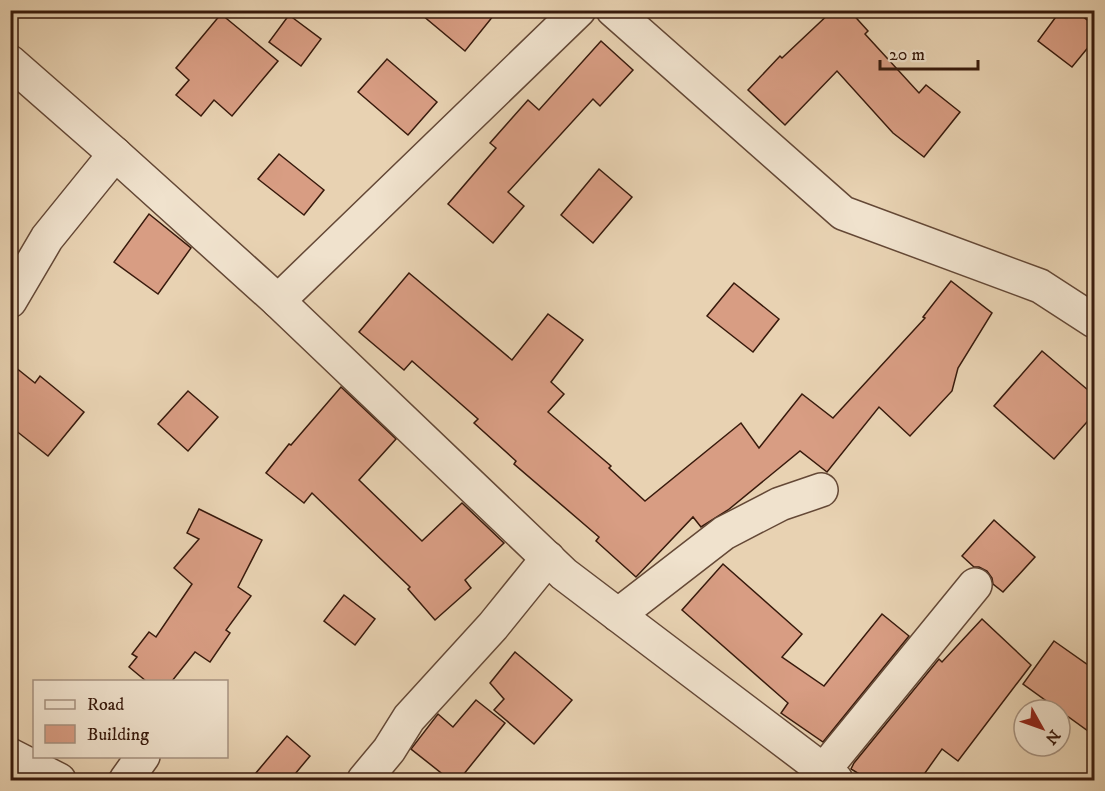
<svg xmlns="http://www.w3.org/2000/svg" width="1105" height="791" viewBox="0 0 1105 791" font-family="'IM FELL DW Pica',serif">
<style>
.building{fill:#d89d83;stroke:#381a0c;stroke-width:1.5}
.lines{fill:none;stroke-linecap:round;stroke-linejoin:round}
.minor-casing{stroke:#644836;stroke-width:36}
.minor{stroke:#f0e2cd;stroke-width:33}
</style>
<rect width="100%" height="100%" fill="#e8d2b2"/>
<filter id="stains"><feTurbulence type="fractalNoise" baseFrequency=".00333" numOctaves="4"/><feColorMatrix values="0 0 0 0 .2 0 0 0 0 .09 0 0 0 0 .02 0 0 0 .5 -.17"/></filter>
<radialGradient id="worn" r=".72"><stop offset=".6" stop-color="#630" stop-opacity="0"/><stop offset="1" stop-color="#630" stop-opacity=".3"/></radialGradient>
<g class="building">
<path d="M416,10H498L465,51Z"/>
<path d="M833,10H849L868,31L865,34L919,93L926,85L960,112L924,157L893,133L837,71L785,125L748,90L780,56L782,58Z"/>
<path d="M1061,10H1074L1095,26V39L1072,67L1038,41Z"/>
<path d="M221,14L278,61L232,116L214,100L201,116L176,95L189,80L176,68Z"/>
<path d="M289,15L321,39L301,66L269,42Z"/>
<path d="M601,41L633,70L600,106L593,99L508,192L524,206L493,243L448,204L496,148L490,143L528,100L539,110Z"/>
<path d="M387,59L437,102L408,135L358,92Z"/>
<path d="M279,154L324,190L304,215L258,179Z"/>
<path d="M599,169L632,197L593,243L561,215Z"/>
<path d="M149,214L191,248L158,294L114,262Z"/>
<path d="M409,273L512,360L548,314L583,340L551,382L564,394L548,412L611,466L609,468L645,501L741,423L759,448L802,394L833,418L925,318L923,317L951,281L992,313L958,368L952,391L910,436L879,407L827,472L800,451L728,510L701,527L693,517L636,577L596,541L599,537L514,464L516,461L474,423L478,419L412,361L404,370L359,332Z"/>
<path d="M734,283L779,319L753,352L707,316Z"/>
<path d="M1042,351L1095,396V413L1054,459L994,406Z"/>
<path d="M10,363L35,383L40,376L84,412L48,456L10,426Z"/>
<path d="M341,387L396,439L359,480L422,541L462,503L504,543L465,580L471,588L435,620L408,589L410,587L312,493L304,503L266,473L289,444L291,445Z"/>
<path d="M188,391L218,417L188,451L158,424Z"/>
<path d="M199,509L262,540L238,587L251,596L226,630L230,633L210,662L195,652L172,681H146L129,667L137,657L132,654L149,632L156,637L192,584L174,568L199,539L187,533Z"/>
<path d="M994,520L1035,557L1003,592L993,584L992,578L987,571L979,567H974L962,556Z"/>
<path d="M723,564L802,634L782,657L824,686L882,614L909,636L823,742L781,713L788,703L682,610Z"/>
<path d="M344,595L375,619L355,645L324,621Z"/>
<path d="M982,619L1031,665L958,761L942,749L920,780H869L851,769L854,763L939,659L942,662Z"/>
<path d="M1054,641L1095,670V736L1023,684Z"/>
<path d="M515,652L572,700L534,744L494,710L504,699L490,683Z"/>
<path d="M476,700L505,723L459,780H450L411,749L438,714L453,727Z"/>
<path d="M287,736L310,756L290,780H250Z"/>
</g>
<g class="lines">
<g class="minor-casing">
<g id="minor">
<path d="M613,10L843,213L1040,286L1094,321"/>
<path d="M10,62L115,154L47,238L10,301"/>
<path d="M115,154L278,301L564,574L836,780"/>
<path d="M278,301L579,10"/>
<path d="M618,615L724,533L780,504L821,490"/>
<path d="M10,755L59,780"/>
<path d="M823,771L975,585"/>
<path d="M126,780L143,756"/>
<path d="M364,780L389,750L409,718L493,626L548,558"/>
</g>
</g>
<use href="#minor" class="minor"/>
</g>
<rect width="1105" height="791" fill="none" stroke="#e8d2b2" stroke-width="36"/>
<rect x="12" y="12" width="1081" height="767" fill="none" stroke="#381a0c" stroke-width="3"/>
<rect x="18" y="18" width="1069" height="755" fill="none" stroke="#381a0c" stroke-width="1.5"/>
<rect x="33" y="680" width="195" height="78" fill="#f0e2cd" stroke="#a69280" stroke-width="1.5"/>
<rect x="45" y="700" width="30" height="9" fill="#f0e2cd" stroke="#a69280" stroke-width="1.5"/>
<text x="87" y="710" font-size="18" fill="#381a0c">Road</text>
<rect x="45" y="725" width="30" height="18" fill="#d89d83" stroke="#a69280" stroke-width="1.5"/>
<text x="87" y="740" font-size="18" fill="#381a0c">Building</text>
<g transform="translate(1042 728) rotate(130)"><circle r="28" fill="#f0e2cd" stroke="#a69280" stroke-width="1.5"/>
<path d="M0-4.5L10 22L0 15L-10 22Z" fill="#8f2418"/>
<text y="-9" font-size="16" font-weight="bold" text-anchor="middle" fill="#381a0c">N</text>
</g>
<path d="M880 60v9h98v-9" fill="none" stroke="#381a0c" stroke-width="3"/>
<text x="889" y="60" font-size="18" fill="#381a0c" stroke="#f0e2cd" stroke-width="4.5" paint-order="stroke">20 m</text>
<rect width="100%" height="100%" filter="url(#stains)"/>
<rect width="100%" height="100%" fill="url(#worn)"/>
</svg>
